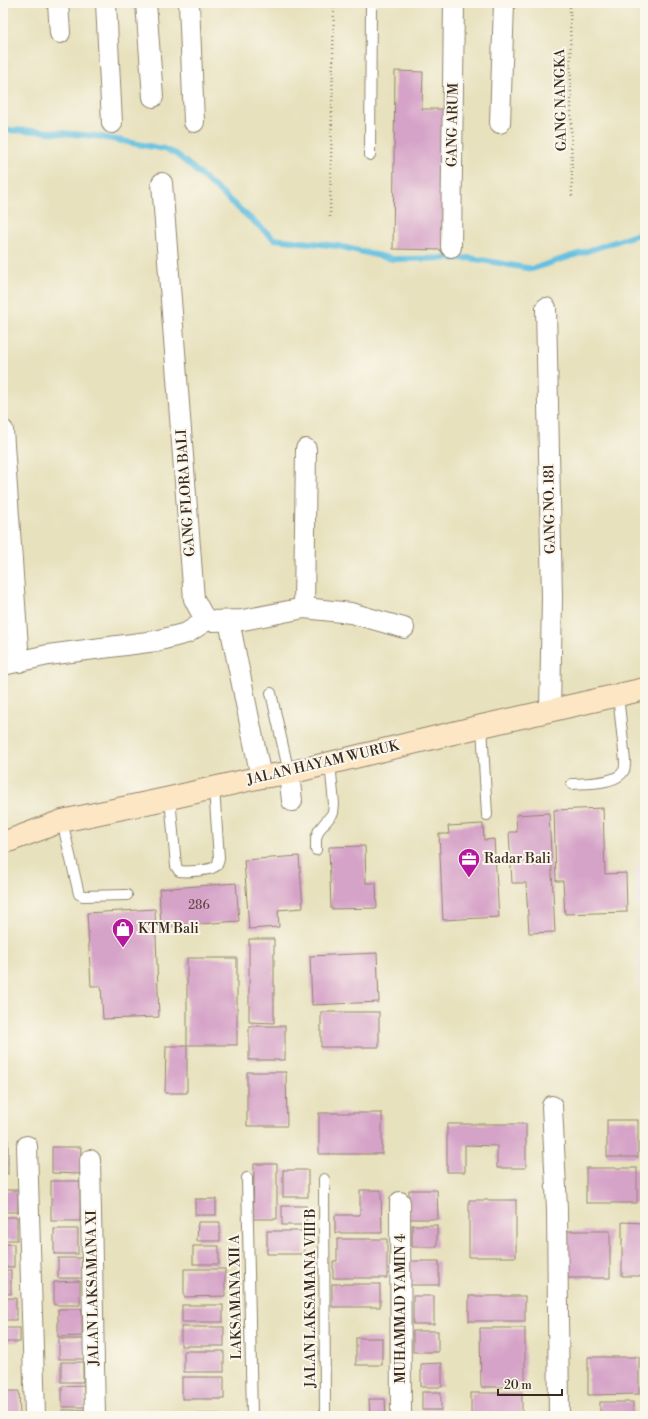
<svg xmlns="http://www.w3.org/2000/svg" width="648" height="1419" viewBox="0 0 648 1419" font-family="'Libre Bodoni',serif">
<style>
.built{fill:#e2d4f3}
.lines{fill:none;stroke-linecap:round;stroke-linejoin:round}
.stream{stroke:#62bfe0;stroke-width:6}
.building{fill:#d6a3c8}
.service-casing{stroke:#91866e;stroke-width:12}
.minor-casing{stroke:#91866e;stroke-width:22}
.secondary-casing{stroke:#91866e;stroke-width:24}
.path{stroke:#91866e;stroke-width:2.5;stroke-dasharray:1 3;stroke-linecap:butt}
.service{stroke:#fff;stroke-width:10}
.minor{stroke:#fff;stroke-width:20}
.secondary{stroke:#fce6c4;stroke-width:22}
.labels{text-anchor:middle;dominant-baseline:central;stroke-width:4;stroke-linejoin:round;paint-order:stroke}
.number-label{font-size:12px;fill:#624848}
.street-label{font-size:14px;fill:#3b2a1e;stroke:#fbf7ec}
.poi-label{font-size:14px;fill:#3b2a1e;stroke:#fbf7ec;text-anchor:start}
</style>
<rect width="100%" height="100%" fill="#fbf7ec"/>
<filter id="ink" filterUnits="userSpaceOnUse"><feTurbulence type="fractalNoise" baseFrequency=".025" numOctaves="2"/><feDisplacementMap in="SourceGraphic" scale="8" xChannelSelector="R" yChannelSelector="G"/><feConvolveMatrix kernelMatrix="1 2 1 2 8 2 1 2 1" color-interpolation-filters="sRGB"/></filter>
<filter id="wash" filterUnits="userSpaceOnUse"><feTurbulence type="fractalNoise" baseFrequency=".012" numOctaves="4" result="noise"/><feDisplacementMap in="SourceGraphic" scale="16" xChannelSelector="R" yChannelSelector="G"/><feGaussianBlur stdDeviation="0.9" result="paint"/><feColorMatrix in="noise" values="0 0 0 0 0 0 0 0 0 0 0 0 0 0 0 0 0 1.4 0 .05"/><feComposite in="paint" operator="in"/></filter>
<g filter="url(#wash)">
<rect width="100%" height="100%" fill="#e7e1bd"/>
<path class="built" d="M637,867H645V1114H643Z"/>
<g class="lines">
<path class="stream" d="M3,130L39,131L96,136L164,149L176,154L188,164L274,239L338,246L393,259L470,258L532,269L645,232"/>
</g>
<g id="blocks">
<g class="building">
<path d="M395,71L423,72L422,109H446L444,250L393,249Z"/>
<path d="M603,808L605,874L626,873L627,912L565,914L563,881H556L554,810Z"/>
<path d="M549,813L555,932L529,933L526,883H512L509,832H517L516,815Z"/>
<path d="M483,824L484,840L494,839L499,917L443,920L439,834H449L448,826Z"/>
<path d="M365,846L366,883H376L377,908L331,909L329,847Z"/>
<path d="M299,856L303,908L278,910L279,927L249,929L244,860Z"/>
<path d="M236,883L239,921L161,927L159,889Z"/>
<path d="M155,909L159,1017L103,1019L101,986H91L87,913Z"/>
<path d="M249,939H274V1023L249,1022Z"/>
<path d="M377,953L379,1002L312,1005L310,956Z"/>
<rect x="187" y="958" width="50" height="87"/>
<rect x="321" y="1012" width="58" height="35"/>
<rect x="249" y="1026" width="36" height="34"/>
<path d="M166,1046H187V1093H165Z"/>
<path d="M247,1072H286L287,1126H247Z"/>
<rect x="319" y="1113" width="63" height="41"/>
<rect x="607" y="1120" width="31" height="37"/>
<path d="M447,1124H526V1168H497V1146L465,1145V1172H447Z"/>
<rect x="3" y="1138" width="5" height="36"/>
<path d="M52,1147H81L80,1174L52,1173Z"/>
<path d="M254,1164H277V1219H253Z"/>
<rect x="586" y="1168" width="51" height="35"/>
<rect x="283" y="1170" width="25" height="27"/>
<rect x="51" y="1181" width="29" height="40"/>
<rect x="3" y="1190" width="15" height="22"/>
<path d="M360,1190H381L382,1233H335V1215H360Z"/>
<path d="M409,1190H437L438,1219H409Z"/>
<rect x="195" y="1199" width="21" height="16"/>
<rect x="469" y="1200" width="47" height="57"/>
<rect x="282" y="1206" width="24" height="19"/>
<rect x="3" y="1217" width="14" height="23"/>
<path d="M198,1222H220V1241H197Z"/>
<path d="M622,1222L644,1223V1276H622Z"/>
<rect x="412" y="1225" width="25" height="22"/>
<rect x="54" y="1229" width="24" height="25"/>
<rect x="267" y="1231" width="37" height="23"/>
<rect x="566" y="1231" width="44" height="47"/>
<path d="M337,1239H387V1278H333V1261H337Z"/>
<rect x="3" y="1244" width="11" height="23"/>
<rect x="193" y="1246" width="26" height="18"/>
<rect x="58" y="1258" width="24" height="20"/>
<rect x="410" y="1261" width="29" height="24"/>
<path d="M184,1269H225V1296L184,1297Z"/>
<rect x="3" y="1270" width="8" height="24"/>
<path d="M80,1281V1305H54V1282Z"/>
<rect x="332" y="1284" width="48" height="23"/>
<rect x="413" y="1296" width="21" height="28"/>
<rect x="469" y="1296" width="56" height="25"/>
<rect x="3" y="1298" width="13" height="22"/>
<rect x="182" y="1305" width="41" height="17"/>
<path d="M58,1309H82V1336L58,1337Z"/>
<rect x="181" y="1327" width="43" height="19"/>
<rect x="3" y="1328" width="17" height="14"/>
<path d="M480,1328H525V1387H481Z"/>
<rect x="413" y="1331" width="25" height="21"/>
<rect x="356" y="1338" width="26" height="27"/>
<rect x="59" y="1339" width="25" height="20"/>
<rect x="184" y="1351" width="40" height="21"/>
<path d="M588,1357H639V1394L588,1395Z"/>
<rect x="61" y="1362" width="22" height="20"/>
<path d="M442,1363V1387H421V1364Z"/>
<rect x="182" y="1377" width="42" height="22"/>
<path d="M84,1385L85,1407H62V1386Z"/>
<path d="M3,1391H19L20,1416H3Z"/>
<rect x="422" y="1392" width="19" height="18"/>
<rect x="471" y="1393" width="51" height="23"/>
<path d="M369,1399H385L386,1416H370Z"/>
<rect x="600" y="1402" width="33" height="14"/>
<rect x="62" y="1410" width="24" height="6"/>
<rect x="183" y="1414" width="37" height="2"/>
</g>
</g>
</g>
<g filter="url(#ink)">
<use href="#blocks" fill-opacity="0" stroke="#91866e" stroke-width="1"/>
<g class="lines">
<g class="service-casing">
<g id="service">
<path d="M370,155L371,3"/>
<path d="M271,693L289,773"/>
<path d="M482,726L487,815"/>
<path d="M572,784C585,783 618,784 624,770C625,768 625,764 625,761L618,695"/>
<path d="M170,798L176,866L179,871C186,872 213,871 217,865C218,864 219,859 219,858L214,788"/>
<path d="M62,821L79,894L83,896L127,895"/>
<path d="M316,850V838L319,830L333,813L334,804L330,763"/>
<path d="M247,1178L252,1416"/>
<path d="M324,1179L325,1416"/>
</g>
</g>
<g class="minor-casing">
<g id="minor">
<path d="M58,3L60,33"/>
<path d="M106,3L112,123"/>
<path d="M146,3L153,97"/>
<path d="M189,3L194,122"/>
<path d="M500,123L504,3"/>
<path d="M162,183L194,599L202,614L207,620L212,621L243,620L304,608L351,613L404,628"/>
<path d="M451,247L454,3"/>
<path d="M546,308L552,597L550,711"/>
<path d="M3,430L19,662"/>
<path d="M304,608L306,449"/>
<path d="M229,621L261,777"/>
<path d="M3,665L48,655L156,641L187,633L207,620"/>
<path d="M289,773L292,801"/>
<path d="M552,1106L557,1209L559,1416"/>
<path d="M27,1146L35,1416"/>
<path d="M90,1160L95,1416"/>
<path d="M400,1202L401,1416"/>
</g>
</g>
<g class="secondary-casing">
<path id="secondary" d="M3,843L62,821L170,798L261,777L289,773L482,726L645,689"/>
</g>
<g class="path">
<path d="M570,3L572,197"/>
<path d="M330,217L334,3"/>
</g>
<use href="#service" class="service"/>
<use href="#minor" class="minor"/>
<use href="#secondary" class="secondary"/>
</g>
</g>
<defs>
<g id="office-pin" transform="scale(1.15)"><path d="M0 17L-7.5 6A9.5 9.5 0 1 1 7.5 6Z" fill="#b5179e" stroke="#fbf7ec"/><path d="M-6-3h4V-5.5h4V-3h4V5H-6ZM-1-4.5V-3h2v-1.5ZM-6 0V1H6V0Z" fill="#fff"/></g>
<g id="shop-pin" transform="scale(1.15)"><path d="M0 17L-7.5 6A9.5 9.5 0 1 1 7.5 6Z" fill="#b5179e" stroke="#fbf7ec"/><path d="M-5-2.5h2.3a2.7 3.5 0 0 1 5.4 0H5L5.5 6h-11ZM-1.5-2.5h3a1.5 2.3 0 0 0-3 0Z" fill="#fff"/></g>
</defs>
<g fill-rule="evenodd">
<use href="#office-pin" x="469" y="859"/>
<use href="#shop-pin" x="123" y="929"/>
</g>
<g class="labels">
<g class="number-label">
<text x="199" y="905">286</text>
</g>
<g class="street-label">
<text transform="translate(561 100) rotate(-91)">GANG NANGKA</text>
<text transform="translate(453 125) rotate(-89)">GANG ARUM</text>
<text transform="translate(186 493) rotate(-94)">GANG FLORA BALI</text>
<text transform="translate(550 509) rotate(-91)">GANG NO. 181</text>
<text transform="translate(323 763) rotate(-13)">JALAN HAYAM WURUK</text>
<text transform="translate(93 1288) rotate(-91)">JALAN LAKSAMANA XI</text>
<text transform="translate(236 1297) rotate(-91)">LAKSAMANA XII A</text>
<text transform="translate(311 1298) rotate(-90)">JALAN LAKSAMANA VIII B</text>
<text transform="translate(401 1309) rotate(-90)">MUHAMMAD YAMIN 4</text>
</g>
<g class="poi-label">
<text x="484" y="859">Radar Bali</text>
<text x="138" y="929">KTM Bali</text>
</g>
</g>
<rect width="648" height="1419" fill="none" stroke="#fbf7ec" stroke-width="16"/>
<path d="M498 1389v6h64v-6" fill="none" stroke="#3b2a1e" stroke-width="2"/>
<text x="504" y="1389" font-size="12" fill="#3b2a1e" stroke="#fbf7ec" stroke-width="3" paint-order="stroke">20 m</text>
</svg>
